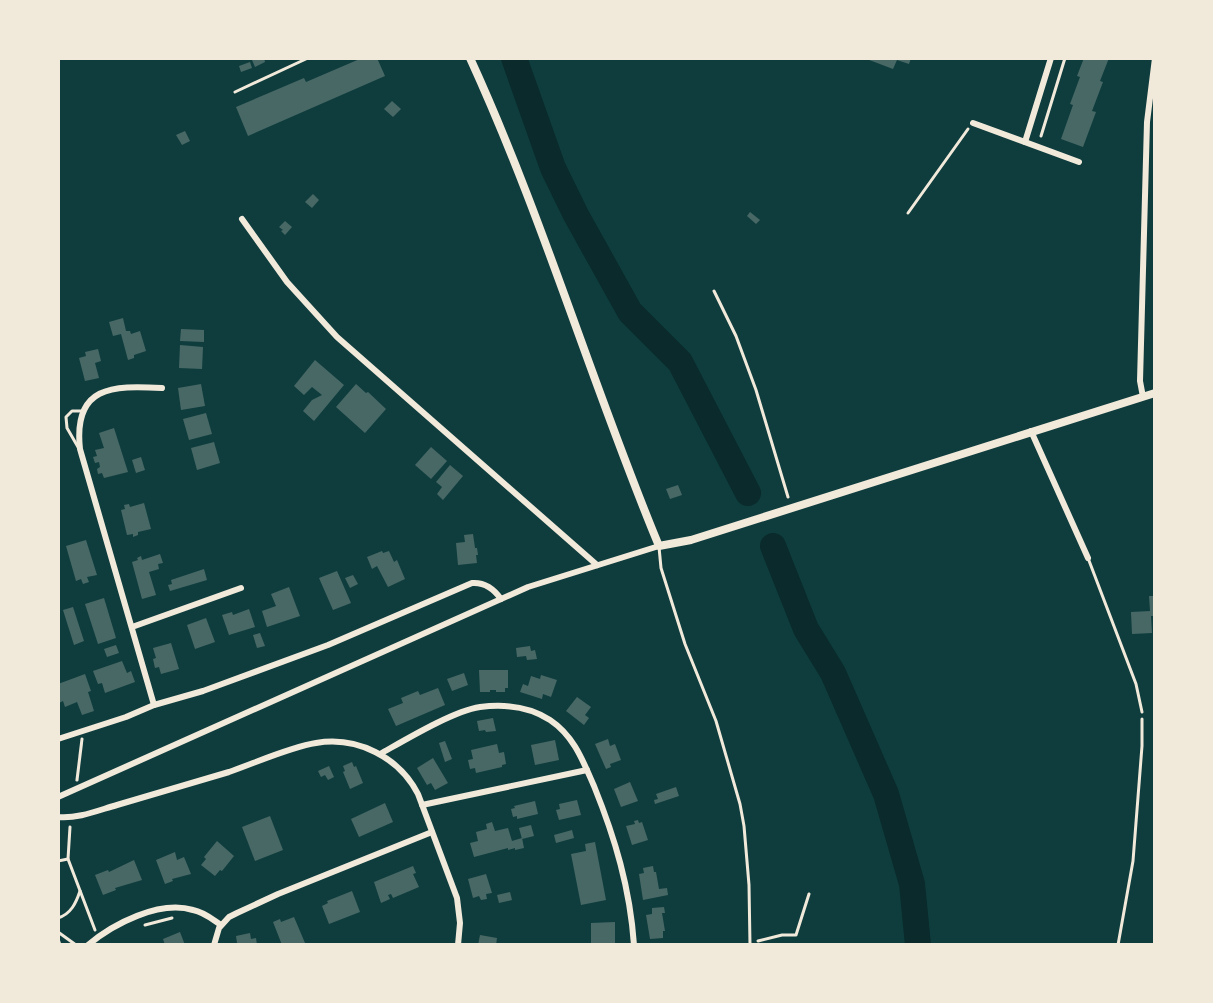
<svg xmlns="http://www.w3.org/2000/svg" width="1213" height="1003" viewBox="0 0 1213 1003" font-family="'DM Sans',sans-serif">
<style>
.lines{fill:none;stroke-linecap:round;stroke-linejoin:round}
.river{stroke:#0a2a2b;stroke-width:26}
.building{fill:#486865}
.path{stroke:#f1e9da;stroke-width:3}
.service{stroke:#f1e9da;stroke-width:3}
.minor{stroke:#f1e9da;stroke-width:6}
.tertiary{stroke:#f1e9da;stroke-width:8}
</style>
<rect width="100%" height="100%" fill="#0f3d3e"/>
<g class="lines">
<g class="river">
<path d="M514,58L553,168L576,215L630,312L680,362L748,493"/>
<path d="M773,546L806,629L833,673L886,794L912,884L918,945"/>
</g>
</g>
<g class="building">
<path d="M258,58H264L265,62L255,67L252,60Z"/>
<path d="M362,58H377L385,76L248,136L236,107L304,78L306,82Z"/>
<path d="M864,58H911L909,64L897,60L893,69Z"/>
<path d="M1084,58H1109L1100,81L1103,82L1092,111L1096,112L1083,147L1061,139L1073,105L1070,104L1080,77L1077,76Z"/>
<path d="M250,62L252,68L241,72L239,66Z"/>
<path d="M392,101L401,109L393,117L384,109Z"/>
<path d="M185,131L190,141L182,145L176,135Z"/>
<path d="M313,194L319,200L312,208L305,202Z"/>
<path d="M750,212L760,220L756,224L747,216Z"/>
<path d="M285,221L292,227L285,235L281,231L283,230L279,227Z"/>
<path d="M123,318L126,331H130L131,334L140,331L146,351L134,355V358L128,360L121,334L113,336L109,322Z"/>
<path d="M181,329L204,330V342L180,341Z"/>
<path d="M180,345L203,347L202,369L179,368Z"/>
<path d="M98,349L101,361L95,363L99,378L85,381L79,358L86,356L85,352Z"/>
<path d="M315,360L344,385L314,421L303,411L312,400L322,395L312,387L304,395L294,386Z"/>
<path d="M201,384L205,406L181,410L178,388Z"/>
<path d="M356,384L366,393L368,392L386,409L365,433L336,407Z"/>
<path d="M206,413L212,434L189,440L183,419Z"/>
<path d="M114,428L128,472L104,478L102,473L98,474L97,469L100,467L99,462L95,463L93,457L97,456L95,450L104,448L99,433Z"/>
<path d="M214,442L220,463L197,470L191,448Z"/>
<path d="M431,447L447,461L431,479L415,465Z"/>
<path d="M141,457L145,470L136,473L132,460Z"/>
<path d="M450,465L463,476L443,500L437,494L442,487L436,482Z"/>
<path d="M678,485L682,495L670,499L666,489Z"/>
<path d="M144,503L151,529L138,532V535L133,537V534L127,535L121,510L125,509L124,505L129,504L130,507Z"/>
<path d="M473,534L475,548H477L478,555H476L477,563L458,565L456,543L465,542L464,535Z"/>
<path d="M86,540L97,575L87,577L89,582L83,584L81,579L76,581L66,546Z"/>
<path d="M382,551L383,553L389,551L394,562L397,560L405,579L388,587L377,566L372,569L367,557Z"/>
<path d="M160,554L163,563L158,564L159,569L149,572L156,595L142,599L132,562L138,560L137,558L141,556L142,560Z"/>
<path d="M204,569L207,580L170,591L168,585L172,584L171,580Z"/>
<path d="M337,571L351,603L333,610L319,578Z"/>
<path d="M353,575L358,584L350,588L345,578Z"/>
<path d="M289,587L300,616L267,627L262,611L276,606L271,594Z"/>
<path d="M1149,596H1155V616H1151L1152,633L1132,634L1131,612L1150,611Z"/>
<path d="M104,598L116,638L98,644L85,604Z"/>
<path d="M73,607L84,641L74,645L63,610Z"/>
<path d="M249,609L255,627L229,635L222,615L232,612L233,615Z"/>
<path d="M206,618L215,642L195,649L187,625Z"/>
<path d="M260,633L265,646L257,648L253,635Z"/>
<path d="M171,643L179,669L161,674L159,667L155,668L153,659L156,658L153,648Z"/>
<path d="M116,645L119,653L107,657L104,649Z"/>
<path d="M530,646L531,651L535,650L537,659L527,660L526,656L517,657L516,648Z"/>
<path d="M122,661L127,673L131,671L135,682L105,693L102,683L98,684L93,671Z"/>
<path d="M479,670H508V688H505V692H496V690H490V692H480Z"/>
<path d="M464,673L468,685L452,691L447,679Z"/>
<path d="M85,674L91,691L88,692L94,711L82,715L77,702L65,707L63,701L59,703L58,684Z"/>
<path d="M541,675L557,680L551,697L543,694L542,699L520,692L523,684L528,686L531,676L540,679Z"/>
<path d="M438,688L445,705L396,726L388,709L403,703L401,698L418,691L420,695Z"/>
<path d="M577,697L591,707L585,715L589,718L584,725L566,711Z"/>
<path d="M493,718L496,731L486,732L485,730L479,731L477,721Z"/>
<path d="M608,739L610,746L615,744L621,760L610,764L611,767L606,769L595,744Z"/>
<path d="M555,740L559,760L535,765L531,745Z"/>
<path d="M445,741L452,759L445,762L439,743Z"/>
<path d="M497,744L499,753L504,752L506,764L502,765V767L476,773L475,768L470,769L468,760L473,759L471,750Z"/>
<path d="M433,758L448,783L435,790L431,783L427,785L417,768Z"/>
<path d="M352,762L354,767L356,766L363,783L350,789L343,772L345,771L343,766Z"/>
<path d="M329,766L334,777L328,780L325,775L321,777L318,771Z"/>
<path d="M630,782L638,801L621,807L614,789Z"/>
<path d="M676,787L679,796L655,804L654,800L658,799L656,794Z"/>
<path d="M577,800L581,815L559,820L556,810L560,809L559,804Z"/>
<path d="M535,801L538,814L517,819V816L513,817L511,809L515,808L514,806Z"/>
<path d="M385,803L393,822L359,837L351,819Z"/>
<path d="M270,816L283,850L255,861L242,827Z"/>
<path d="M638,820L639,823L642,822L648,840L632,845L626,826L635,824L634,821Z"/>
<path d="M492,822L495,831L508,828L512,841L522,838L524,848L515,850V848L508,850V848L474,857L470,843L478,841L476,832L487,829L486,824Z"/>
<path d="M531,825L534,836L522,839L519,828Z"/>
<path d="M572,830L574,838L556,843L554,835Z"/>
<path d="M217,841L234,856L222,871L220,870L215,876L201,865L206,859L204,857Z"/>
<path d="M595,842L606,900L581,905L571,854L586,851L585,844Z"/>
<path d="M175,852L177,860L184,857L191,874L172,879L173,881L165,884L156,860Z"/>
<path d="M134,860L142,880L115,888L116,890L103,895L95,875L108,870L109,872Z"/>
<path d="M413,866L416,873L413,874L419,887L393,898L391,894L388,895L390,899L381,903L374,882Z"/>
<path d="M653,866L654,872H656L659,889L667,888L668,895L643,900L639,874L644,873L643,868Z"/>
<path d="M486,874L492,893L486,894L487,899L481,900L479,896L473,898L468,879Z"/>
<path d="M352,891L360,912L329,924L322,906L328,903L327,901Z"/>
<path d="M510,892L512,900L499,903L497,895Z"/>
<path d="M664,907L665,913H662L665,931H663V938L650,939L646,915L652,914V908Z"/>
<path d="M294,917L305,943L299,945H282L273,922L280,919L281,922Z"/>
<path d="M615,922V945H591V923Z"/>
<path d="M180,932L185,945H165L163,939Z"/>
<path d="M250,933L251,939L256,938L257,945H239L237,943L236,936Z"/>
<path d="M480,935L497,938L496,945H478Z"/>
</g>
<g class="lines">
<g class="path">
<path d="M1041,136L1065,58"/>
<path d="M908,213L968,129"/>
<path d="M714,291L736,336L756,390L788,497"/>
<path d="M77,780L82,739"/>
<path d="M70,827L68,859L95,930"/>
<path d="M58,861L68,859"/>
<path d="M58,918C71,914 76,903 80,891"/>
<path d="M145,925L172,918"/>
<path d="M58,932L76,945"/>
<path d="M58,939L60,945"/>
<path d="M758,941L782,935H796L809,894"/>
<path d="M1118,945L1133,861L1142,746V719"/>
</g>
<g class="service">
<path d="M235,92L308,58"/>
<path d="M78,447L67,428L66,417L72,411H83"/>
<path d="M659,547L661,568L685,644L716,721L740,804L744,826L749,885L750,945"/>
<path d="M1088,558L1136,684L1142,712"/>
</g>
<g class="minor">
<path d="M973,123L1079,162"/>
<path d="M1025,142L1051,58"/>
<path d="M242,219L287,282L337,337L597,565"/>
<path d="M1143,397L1140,381L1147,122L1155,58"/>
<path d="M1031,431L1088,558"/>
<path d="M132,627L241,588"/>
<path d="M154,705L80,449C73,386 112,385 162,388"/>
<path d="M58,739L126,717L154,705L203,691L328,645L472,583C485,582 494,589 501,599"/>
<path d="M380,754C405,740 453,711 480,707C504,704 530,707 550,720C574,736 583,761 594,786C615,838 630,888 634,945"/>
<path d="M58,797L528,587L659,546"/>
<path d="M422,805L587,770"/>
<path d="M58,817C78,819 99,810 117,805C155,794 192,783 229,772C255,763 290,747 316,743C357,736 399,757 418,794L457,898L460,923L458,945"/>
<path d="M88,945C113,924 159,900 193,910C204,912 212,919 221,925"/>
<path d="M214,945L219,928L229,917L237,913L278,894L432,832"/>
</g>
<path class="tertiary" d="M470,58C543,217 592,385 659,546L691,540L1155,393"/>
</g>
<rect width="1213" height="1003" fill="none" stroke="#f1e9da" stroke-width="120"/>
</svg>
